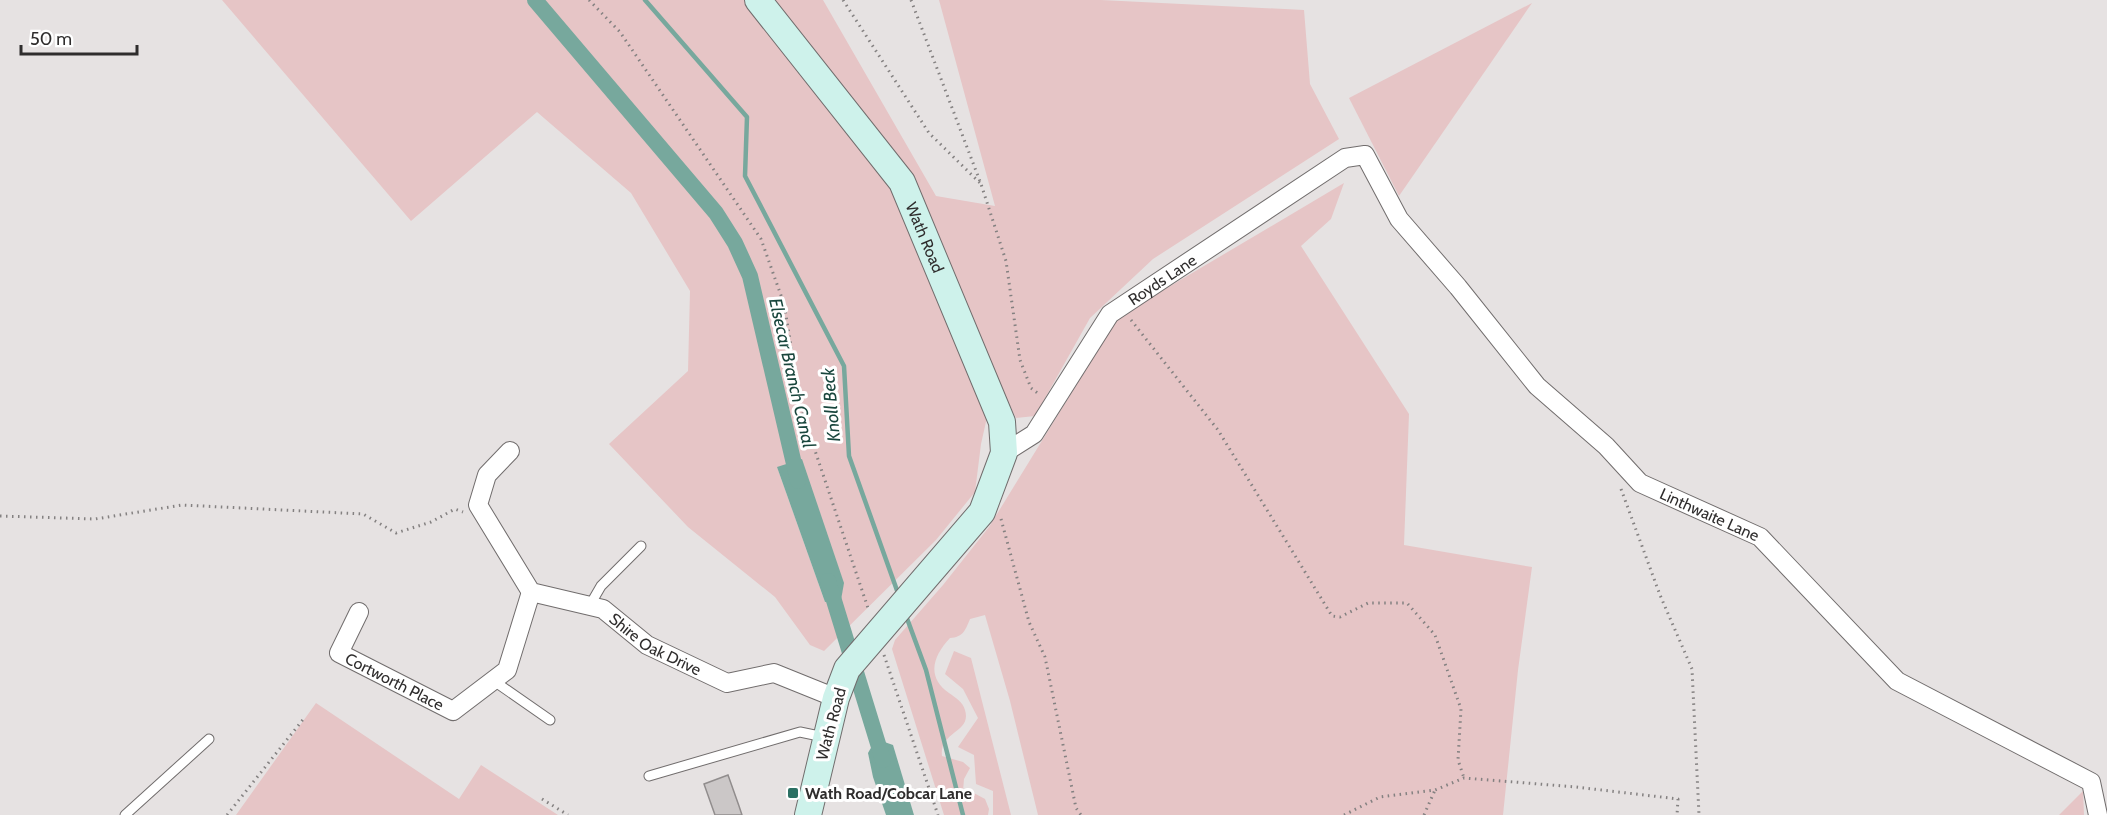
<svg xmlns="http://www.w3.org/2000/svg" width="2107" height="815" viewBox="0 0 2107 815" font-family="Cabin,sans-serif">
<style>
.green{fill:#e6c5c6;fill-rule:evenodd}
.water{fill:#77a89d}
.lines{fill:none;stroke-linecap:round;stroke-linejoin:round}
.stream{stroke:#77a89d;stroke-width:4.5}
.canal{stroke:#77a89d;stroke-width:16}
.building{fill:#cbc7c7;stroke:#918d8d;stroke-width:1.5}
.service-casing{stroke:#716d6d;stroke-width:11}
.minor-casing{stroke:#716d6d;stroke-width:20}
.secondary-casing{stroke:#716d6d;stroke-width:28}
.path{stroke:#848181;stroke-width:3;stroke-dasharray:1.5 4.5;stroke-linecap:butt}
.service{stroke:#fff;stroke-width:9}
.minor{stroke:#fff;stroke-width:18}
.secondary{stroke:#cef2eb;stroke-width:26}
.poi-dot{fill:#2b7063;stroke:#fff;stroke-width:2}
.labels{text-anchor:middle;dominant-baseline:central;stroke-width:6;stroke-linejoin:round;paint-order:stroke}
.street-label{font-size:16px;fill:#2f2d2d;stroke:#fff}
.poi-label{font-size:16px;font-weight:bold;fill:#2f2d2d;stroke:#fff;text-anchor:start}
.water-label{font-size:18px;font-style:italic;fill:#19463d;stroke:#fff}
</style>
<rect width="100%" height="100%" fill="#e6e2e2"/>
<g class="green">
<path d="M222,0H823L936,196L995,206L939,0H1101L1304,10L1310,84L1339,139L1153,259L1090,318L1035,416L1016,418L996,377L981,444L975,492L936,540L824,651L810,645L775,597L688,527L609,444L688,371L690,291L631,193L537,112L411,221ZM777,467L841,600L825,602Z"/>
<path d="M1532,3L1399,196L1349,98Z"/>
<path d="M1344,183L1331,219L1301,246L1409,414L1404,545L1532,567L1518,670L1503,815H1038L1010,701L985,615L970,619C965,631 963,637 950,638C933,656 926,677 949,693C956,698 963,702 965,710C972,733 939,731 942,756L963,762L970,768L964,779L963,791H970L985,799L989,809L988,815H944L892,649L895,640L943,585L989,527L1118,317Z"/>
<path d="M954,651L971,658L1011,815H993V791L976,784L974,755L958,747L978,718L963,689L945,674Z"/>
<path d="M316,703L459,799L481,765L558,815H236Z"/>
<path d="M2083,791L2084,815H2059Z"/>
</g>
<g class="water">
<path d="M802,459L844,583L841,600L825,602L777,467Z"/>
<path d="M876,739L893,745L914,815H886L873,777L868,753Z"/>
</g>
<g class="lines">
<g class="stream">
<path d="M645,0L747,117L745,176L844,366L849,456L899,596"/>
<path d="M905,613L926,670L963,815"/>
</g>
<g class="canal">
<path d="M535,0L716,213L735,243L750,276L798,481"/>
<path d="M828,581L883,760"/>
</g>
</g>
<path class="building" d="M728,775L739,806L742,815H715L704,784Z"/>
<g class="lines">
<g class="service-casing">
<g id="service">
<path d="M590,605L601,586L641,546"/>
<path d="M494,681L550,720"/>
<path d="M649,776L800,732L824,737"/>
<path d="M125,815L209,739"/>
</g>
</g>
<g class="minor-casing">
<g id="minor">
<path id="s1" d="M510,451L487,475L478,505L531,592L603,609L647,645L727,683L774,673L836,698"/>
<path id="s2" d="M1004,453L1034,434L1110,314L1345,158L1365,155L1399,219L1458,287L1537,386L1606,446L1640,483L1760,537L1897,681L2091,782L2098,815"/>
<path id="s3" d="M359,612L339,653L453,711L507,670L531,592"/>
</g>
</g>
<g class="secondary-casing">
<g id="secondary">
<path id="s4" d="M758,0L902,182L1002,422L1004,453L982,512L847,669L836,698L808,815"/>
</g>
</g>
<g class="path">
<path d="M589,0L620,32L761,239L784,304L802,412L869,611"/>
<path d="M843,0L929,133L980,183"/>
<path d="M911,0L981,184L1006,261L1020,360L1031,388L1040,395"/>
<path d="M1131,320L1218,430L1332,616L1340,617L1368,603H1407L1435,635L1461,709L1458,760L1464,778"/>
<path d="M1621,489L1660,595L1692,669L1699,815"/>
<path d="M0,516L95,519L182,505L363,514L396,533L431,522L455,509L463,512"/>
<path d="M1001,519L1029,622L1045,657L1076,808L1081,815"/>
<path d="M884,655L938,815"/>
<path d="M542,799L568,815"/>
<path d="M227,815L305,717"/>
<path d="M1344,815L1380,797L1435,790L1464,778L1576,787L1678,799L1677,815"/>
<path d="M1424,815L1435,790"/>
</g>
<use href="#service" class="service"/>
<use href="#minor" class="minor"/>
<use href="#secondary" class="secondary"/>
</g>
<rect class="poi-dot" x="787" y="787" width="12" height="12" rx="3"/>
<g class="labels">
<g class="street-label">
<text stroke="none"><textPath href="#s4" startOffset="292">Wath Road</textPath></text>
<text stroke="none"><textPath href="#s2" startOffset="240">Royds Lane</textPath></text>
<text stroke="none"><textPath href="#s2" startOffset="987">Linthwaite Lane</textPath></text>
<text stroke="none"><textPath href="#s1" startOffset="304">Shire Oak Drive</textPath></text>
<text stroke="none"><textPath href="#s3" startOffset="108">Cortworth Place</textPath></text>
<text transform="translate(831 724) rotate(-75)">Wath Road</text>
</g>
<g class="poi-label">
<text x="805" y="793">Wath Road/Cobcar Lane</text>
</g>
<g class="water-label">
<text transform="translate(792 373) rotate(77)">Elsecar Branch Canal</text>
<text transform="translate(831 405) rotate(-95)">Knoll Beck</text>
</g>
</g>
<path d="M21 45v9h116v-9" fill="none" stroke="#2f2d2d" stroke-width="3"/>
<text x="30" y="45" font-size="18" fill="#2f2d2d" stroke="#ffffff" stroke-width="4.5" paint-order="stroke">50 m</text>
</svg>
